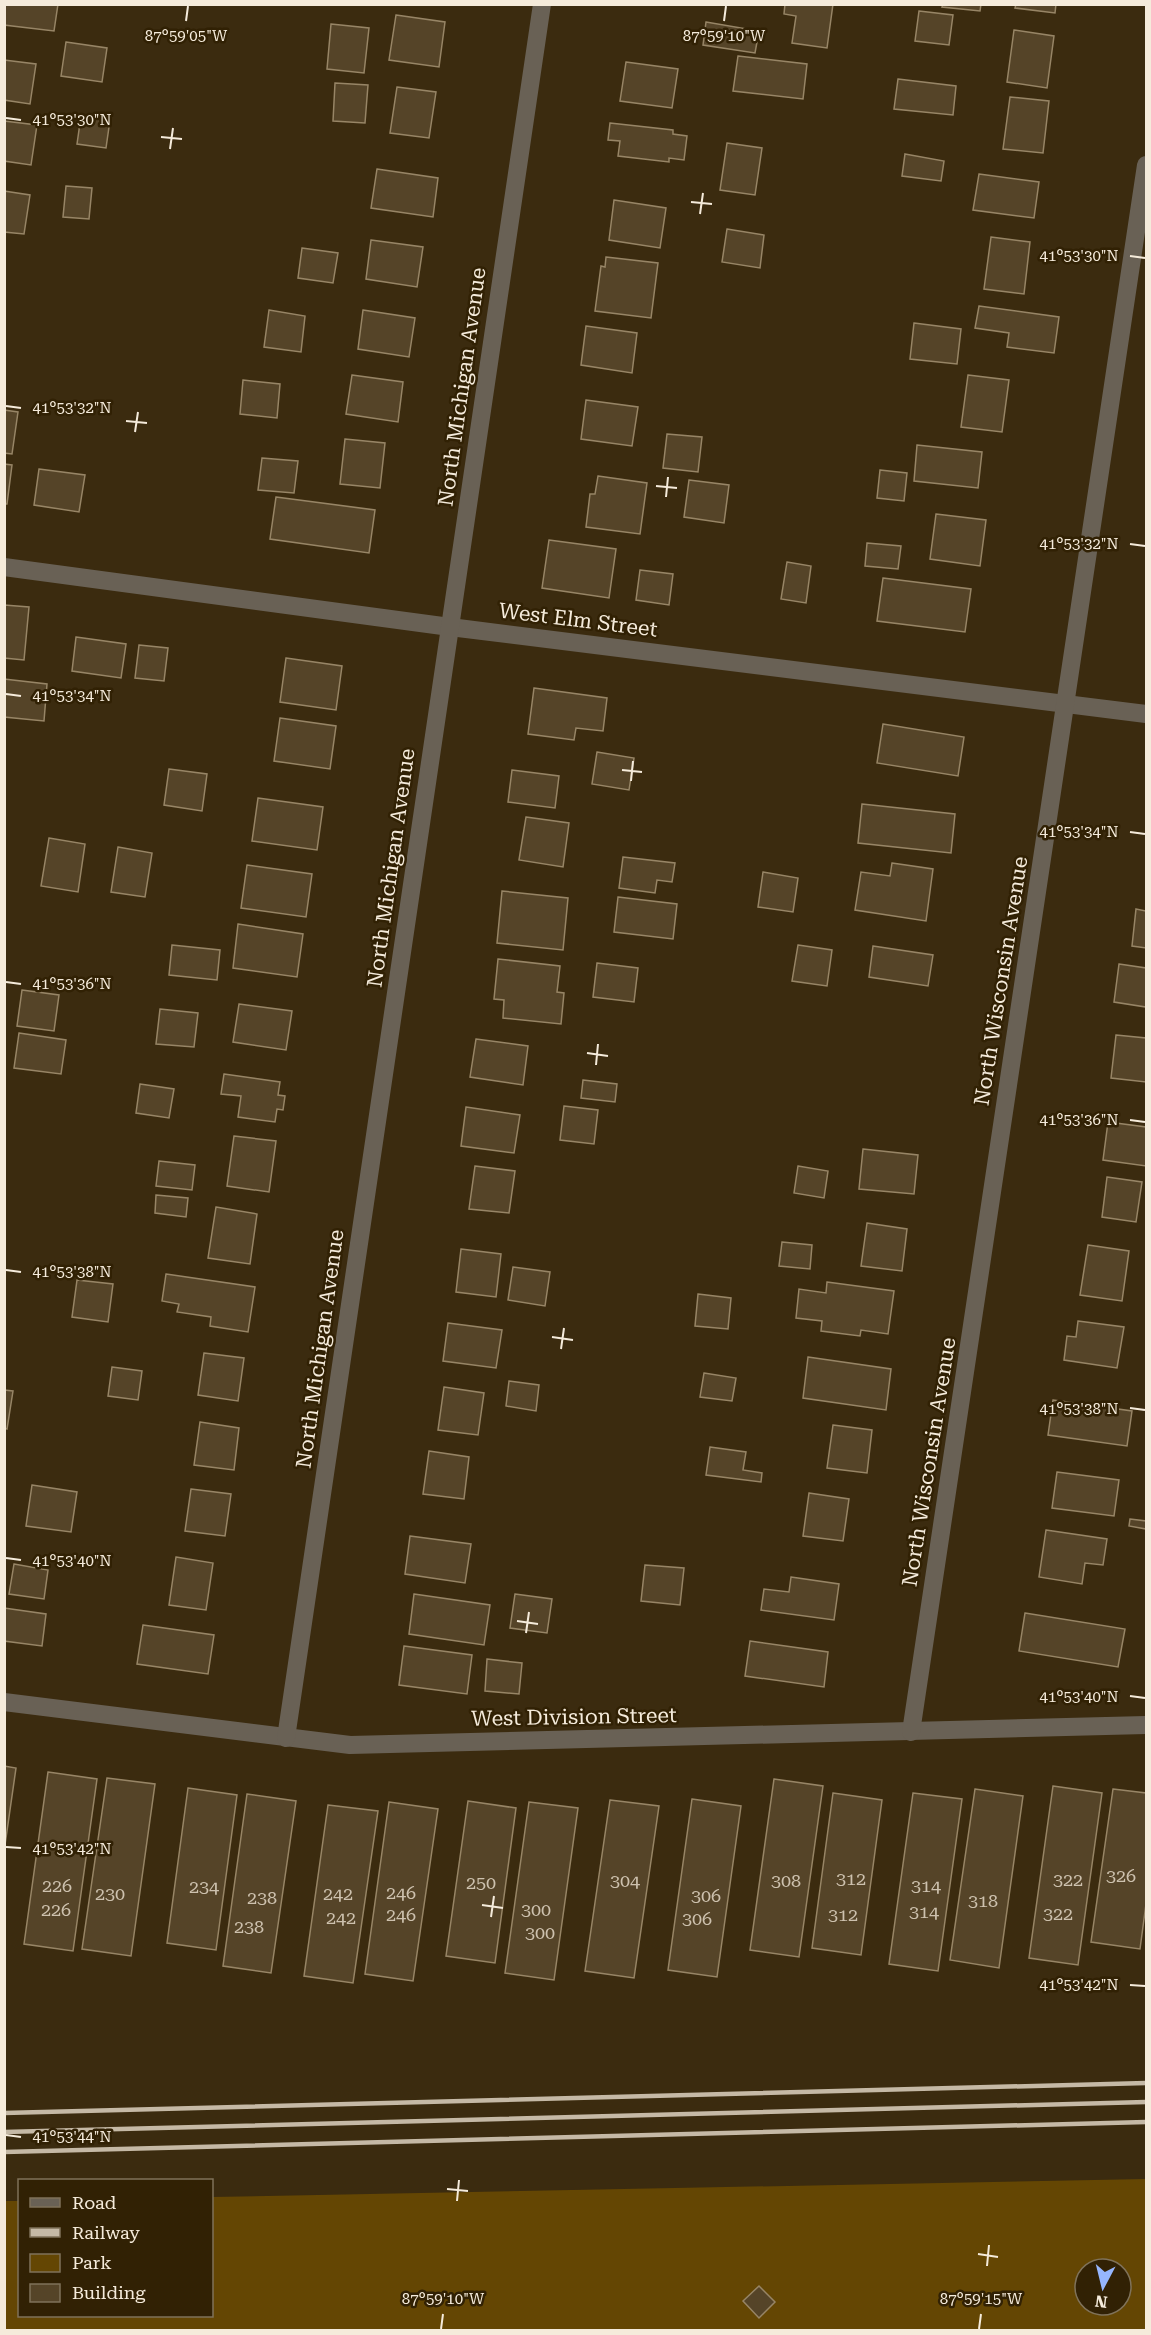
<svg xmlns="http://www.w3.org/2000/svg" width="1151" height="2335" viewBox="0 0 1151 2335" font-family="'Roboto Serif',serif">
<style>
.green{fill:#644603;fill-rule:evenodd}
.building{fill:#554428;stroke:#978566;stroke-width:1.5}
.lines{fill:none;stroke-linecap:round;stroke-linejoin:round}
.minor{stroke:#696155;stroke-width:18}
.rail{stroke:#c5b9a6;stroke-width:4.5}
.ticks{fill:none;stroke:#f5ebdb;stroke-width:2}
.labels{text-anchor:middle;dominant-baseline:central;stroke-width:5;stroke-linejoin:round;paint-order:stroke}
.number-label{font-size:18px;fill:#cdc1ae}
.street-label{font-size:21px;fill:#f5ebdb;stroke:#312104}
.ticks-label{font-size:15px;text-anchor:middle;fill:#f5ebdb;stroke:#312104;stroke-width:5;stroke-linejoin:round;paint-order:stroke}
</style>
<rect width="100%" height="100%" fill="#3b2b0f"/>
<path class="green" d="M1146,2179V2330H5L4,2201H19L20,2316H212V2197ZM1085,2269H1121V2305H1085Z"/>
<g class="building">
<path d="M4,4H58L54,31L4,25Z"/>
<path d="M785,4H833L827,48L792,43L796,16L784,14Z"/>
<path d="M943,4H981L980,11L942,7Z"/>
<path d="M1016,4H1056L1055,13L1015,8Z"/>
<path d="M919,11L953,15L949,45L915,41Z"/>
<path d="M396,15L445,22L439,67L389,60Z"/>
<path d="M706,22L759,31L755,53L703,45Z"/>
<path d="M331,24L369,28L364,73L327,69Z"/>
<path d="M1014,30L1054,36L1047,88L1007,82Z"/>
<path d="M66,42L107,48L102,82L61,76Z"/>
<path d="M738,56L807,64L803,99L733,91Z"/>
<path d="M4,60L36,64L30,104L4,100Z"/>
<path d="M626,62L678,69L672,108L620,101Z"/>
<path d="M898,79L956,86L953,115L894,109Z"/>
<path d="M335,83L368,85L365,123L333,121Z"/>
<path d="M397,87L436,92L429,138L390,133Z"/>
<path d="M1010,97L1049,101L1043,153L1003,149Z"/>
<path d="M81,116L110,120L106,148L77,144Z"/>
<path d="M4,121L37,125L31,165L4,161Z"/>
<path d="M610,123L673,130V134L687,136L684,160L669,158V162L618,156L620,141L608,140Z"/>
<path d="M727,143L762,148L755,195L720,190Z"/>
<path d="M905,154L944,161L941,181L902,176Z"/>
<path d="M377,169L438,178L433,217L371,208Z"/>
<path d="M979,174L1039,182L1034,218L973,210Z"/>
<path d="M66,186L92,188L89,219L63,217Z"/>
<path d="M4,191L30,195L24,234L4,232Z"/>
<path d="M614,200L666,208L660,248L609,240Z"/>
<path d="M727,229L764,235L760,268L722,262Z"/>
<path d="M991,237L1030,242L1024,294L984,289Z"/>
<path d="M371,240L423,247L417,287L366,279Z"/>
<path d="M302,248L338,253L333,283L298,278Z"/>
<path d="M606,257L658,263L651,318L595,311L601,266L605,267Z"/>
<path d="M979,306L1059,317L1054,353L1007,347L1009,333L975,328Z"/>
<path d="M269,310L305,316L301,352L264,347Z"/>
<path d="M363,310L415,318L409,357L358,349Z"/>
<path d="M914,323L961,329L957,364L910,359Z"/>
<path d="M586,326L637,333L632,373L581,365Z"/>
<path d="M352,375L403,382L398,422L346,414Z"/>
<path d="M968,375L1009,380L1002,432L961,427Z"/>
<path d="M243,380L280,384L277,418L240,414Z"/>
<path d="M586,400L638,407L632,446L581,439Z"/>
<path d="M4,410L18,412L12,454L4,453Z"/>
<path d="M667,434L702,437L698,472L663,468Z"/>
<path d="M345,439L385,443L380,488L340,484Z"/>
<path d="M917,445L982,452L978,488L914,481Z"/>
<path d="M262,458L298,461L294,493L258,490Z"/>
<path d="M4,464L12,465L7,504H4Z"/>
<path d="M39,469L85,475L79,512L34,505Z"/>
<path d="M880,470L907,473L904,501L877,498Z"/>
<path d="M598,476L647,483L640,534L586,527L590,494H595Z"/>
<path d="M689,480L729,485L724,523L684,517Z"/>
<path d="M276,497L375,510L369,553L270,539Z"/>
<path d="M936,514L986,520L980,566L930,559Z"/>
<path d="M549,540L616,549L609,598L542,588Z"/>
<path d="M867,543L901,546L898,569L865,566Z"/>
<path d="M787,562L811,566L806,603L781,599Z"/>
<path d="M640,570L673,574L669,605L636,600Z"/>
<path d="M883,578L971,589L965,632L877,621Z"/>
<path d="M4,605L29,607L24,660L4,658Z"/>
<path d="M76,637L126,644L121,678L72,671Z"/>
<path d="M139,645L168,648L164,681L135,678Z"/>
<path d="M286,658L342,666L336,710L280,702Z"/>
<path d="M4,679L47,684L44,721L4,717Z"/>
<path d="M534,688L607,698L603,731L576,728L574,740L528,734Z"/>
<path d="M280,718L336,726L330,769L274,761Z"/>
<path d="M883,724L964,737L958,776L877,763Z"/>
<path d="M597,752L634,758L629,790L592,784Z"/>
<path d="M169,769L207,774L202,811L164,805Z"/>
<path d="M512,770L559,776L555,808L508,802Z"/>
<path d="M258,798L323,807L317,850L252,841Z"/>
<path d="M862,804L955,814L951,853L858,843Z"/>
<path d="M526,817L569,823L563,867L519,860Z"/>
<path d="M49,838L85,844L78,892L41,886Z"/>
<path d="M118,847L152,853L145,897L111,892Z"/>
<path d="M623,857L675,863L672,882L657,880L655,893L619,888Z"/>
<path d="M892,863L933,869L926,921L855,910L861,872L890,876Z"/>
<path d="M247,865L312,874L306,917L241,908Z"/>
<path d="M763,872L798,878L793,912L758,907Z"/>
<path d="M502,891L568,898L563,950L497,943Z"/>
<path d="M618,897L677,904L673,939L614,932Z"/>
<path d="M1136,909L1146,911V948L1132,946Z"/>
<path d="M238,924L303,934L297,977L233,968Z"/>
<path d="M172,945L220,950L217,980L169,975Z"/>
<path d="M798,945L832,950L827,986L792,981Z"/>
<path d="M873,946L933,955L928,986L869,977Z"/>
<path d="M498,959L560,966L557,992L564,993L561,1024L503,1018L504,1000L494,999Z"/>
<path d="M597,963L638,968L634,1002L593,997Z"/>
<path d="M1119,964L1146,968V1007L1114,1002Z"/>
<path d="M22,990L59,995L54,1031L17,1026Z"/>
<path d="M239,1004L292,1011L286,1050L233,1042Z"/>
<path d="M160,1009L198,1013L194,1047L156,1044Z"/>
<path d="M19,1033L66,1040L61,1074L14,1068Z"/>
<path d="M1116,1035L1146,1038V1082L1111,1078Z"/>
<path d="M476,1039L528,1046L523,1085L470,1077Z"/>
<path d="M224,1074L280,1082L278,1095L285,1096L283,1110L277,1109L275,1122L238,1117L241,1096L221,1094Z"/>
<path d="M583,1080L617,1084L615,1102L581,1098Z"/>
<path d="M140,1084L174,1089L169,1118L136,1113Z"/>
<path d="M564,1106L598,1110L594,1144L560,1140Z"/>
<path d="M466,1107L520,1115L514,1153L461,1146Z"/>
<path d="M1108,1122L1146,1127V1166L1103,1160Z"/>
<path d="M234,1136L276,1141L269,1192L227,1186Z"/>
<path d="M863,1149L918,1155L914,1194L859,1189Z"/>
<path d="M159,1161L195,1165L192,1190L156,1186Z"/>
<path d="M475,1166L515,1171L509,1213L469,1209Z"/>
<path d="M798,1166L828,1171L824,1198L794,1193Z"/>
<path d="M1107,1177L1142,1182L1136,1222L1102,1217Z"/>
<path d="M156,1195L188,1198L186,1217L155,1213Z"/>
<path d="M216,1207L257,1214L250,1264L208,1258Z"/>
<path d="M867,1223L907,1229L902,1271L861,1266Z"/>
<path d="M782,1242L812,1245L810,1269L779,1266Z"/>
<path d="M1088,1245L1129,1251L1122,1301L1080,1295Z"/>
<path d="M461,1249L501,1254L496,1297L456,1292Z"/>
<path d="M513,1267L550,1272L545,1306L508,1300Z"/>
<path d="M166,1274L255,1287L248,1332L210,1326L211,1317L177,1312L179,1304L162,1301Z"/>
<path d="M77,1280L113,1284L108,1322L72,1317Z"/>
<path d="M827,1282L894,1291L888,1334L861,1330L860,1336L821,1331L822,1321L796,1318L799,1289L826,1293Z"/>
<path d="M698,1294L731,1298L728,1329L695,1326Z"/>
<path d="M1078,1321L1124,1327L1117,1368L1064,1360L1067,1336L1076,1337Z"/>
<path d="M448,1323L502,1330L496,1368L443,1361Z"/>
<path d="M204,1353L244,1358L238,1401L198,1395Z"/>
<path d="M808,1357L891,1369L886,1410L803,1398Z"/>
<path d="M112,1367L142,1371L138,1400L108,1396Z"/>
<path d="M704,1373L736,1378L732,1401L700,1397Z"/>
<path d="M509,1381L539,1385L536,1411L506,1406Z"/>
<path d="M444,1387L484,1393L478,1435L438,1430Z"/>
<path d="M4,1390L13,1391L7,1429L4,1428Z"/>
<path d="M1053,1400L1132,1411L1127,1446L1048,1435Z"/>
<path d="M200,1422L239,1428L234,1470L194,1465Z"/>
<path d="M833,1425L872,1430L867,1473L827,1468Z"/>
<path d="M710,1447L746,1452L743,1470L762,1473L761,1482L706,1475Z"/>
<path d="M429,1451L469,1457L464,1499L423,1494Z"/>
<path d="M1057,1472L1119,1480L1114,1516L1052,1508Z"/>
<path d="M32,1485L77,1492L71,1532L26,1526Z"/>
<path d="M191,1489L231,1494L225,1536L185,1531Z"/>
<path d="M809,1493L849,1499L843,1541L803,1536Z"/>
<path d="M1130,1519L1146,1521V1529L1129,1526Z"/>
<path d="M1046,1530L1107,1539L1103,1565L1085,1563L1082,1584L1039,1577Z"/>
<path d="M410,1536L471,1544L465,1583L405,1574Z"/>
<path d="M176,1557L213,1563L206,1610L169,1605Z"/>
<path d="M14,1564L48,1570L44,1599L9,1594Z"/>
<path d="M645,1565L684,1568L680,1605L641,1601Z"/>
<path d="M791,1577L839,1584L834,1620L761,1610L764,1589L789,1592Z"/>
<path d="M414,1594L490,1605L484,1645L409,1634Z"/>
<path d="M515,1594L552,1599L547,1633L510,1628Z"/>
<path d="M4,1608L46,1614L42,1646L4,1641Z"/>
<path d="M1025,1613L1125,1629L1118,1667L1019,1651Z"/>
<path d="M143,1625L214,1635L208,1674L137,1664Z"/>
<path d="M750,1641L828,1652L824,1687L745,1676Z"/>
<path d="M404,1646L472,1655L467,1694L399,1685Z"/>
<path d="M487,1659L522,1663L519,1694L485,1691Z"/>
<path d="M4,1766L16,1768L4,1852Z"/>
<path d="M48,1772L97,1779L73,1951L24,1944Z"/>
<path d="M107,1778L155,1784L131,1956L82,1949Z"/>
<path d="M774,1779L823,1786L799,1957L750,1950Z"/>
<path d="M1053,1786L1102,1793L1078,1965L1029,1958Z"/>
<path d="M188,1788L237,1795L216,1950L167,1943Z"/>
<path d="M975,1789L1023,1796L999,1968L950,1960Z"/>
<path d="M1113,1789L1146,1793V1904L1140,1949L1091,1942Z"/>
<path d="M833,1793L882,1800L861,1955L812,1948Z"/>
<path d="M913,1793L962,1799L938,1971L889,1964Z"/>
<path d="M247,1794L296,1801L271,1973L223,1966Z"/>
<path d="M692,1799L741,1806L717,1977L668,1970Z"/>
<path d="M610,1800L659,1806L634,1978L585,1971Z"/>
<path d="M468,1801L516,1808L495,1963L446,1956Z"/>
<path d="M389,1802L438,1809L413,1981L365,1974Z"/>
<path d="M529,1802L578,1808L554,1980L505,1973Z"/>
<path d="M328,1805L378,1811L353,1983L304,1976Z"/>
<path d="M759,2286L775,2302L759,2318L743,2301Z"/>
</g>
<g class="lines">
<g class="minor">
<path d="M4,567L450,627L1146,714"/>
<path d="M4,1702L350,1745L1146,1725"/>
<path d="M911,1732L1146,165"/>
<path d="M286,1738L542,4"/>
</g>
<g class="rail">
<path d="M4,2113L1146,2083"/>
<path d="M4,2132L1146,2102"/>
<path d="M4,2152L1146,2122"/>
</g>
</g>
<path class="ticks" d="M186,21L188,6M724,21L726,6M6,118L21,120M161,137L182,139M170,149L173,128M691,202L712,204M700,214L703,193M1130,256L1145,258M6,406L21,408M126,421L147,423M135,432L138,412M656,486L677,488M666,497L668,477M1130,544L1145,546M6,694L21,696M622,770L642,772M631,781L633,761M1130,832L1145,834M6,982L21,984M587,1053L608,1056M596,1065L598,1044M1130,1120L1145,1122M6,1270L21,1272M552,1337L573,1340M561,1349L564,1328M1130,1408L1145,1410M6,1558L21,1560M517,1621L538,1624M526,1633L529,1612M1130,1696L1145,1698M6,1847L21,1848M482,1905L503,1908M491,1917L494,1896M1130,1985L1145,1986M6,2135L21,2137M447,2189L468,2191M457,2201L459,2180M978,2254L998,2257M987,2266L989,2245M441,2329L443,2314M979,2329L981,2314"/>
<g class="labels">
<g class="number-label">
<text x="1121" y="1875">326</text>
<text x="851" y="1878">312</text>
<text x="1068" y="1879">322</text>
<text x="625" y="1880">304</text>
<text x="786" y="1880">308</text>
<text x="481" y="1882">250</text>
<text x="57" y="1885">226</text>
<text x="926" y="1885">314</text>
<text x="204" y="1886">234</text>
<text x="401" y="1892">246</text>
<text x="110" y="1893">230</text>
<text x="338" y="1893">242</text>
<text x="706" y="1895">306</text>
<text x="262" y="1897">238</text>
<text x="983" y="1900">318</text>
<text x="56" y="1909">226</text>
<text x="536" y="1909">300</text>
<text x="924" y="1911">314</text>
<text x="1058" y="1913">322</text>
<text x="401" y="1914">246</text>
<text x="843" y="1914">312</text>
<text x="341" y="1917">242</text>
<text x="697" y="1918">306</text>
<text x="249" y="1926">238</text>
<text x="540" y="1932">300</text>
</g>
<g class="street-label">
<text transform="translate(462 387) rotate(-82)">North Michigan Avenue</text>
<text transform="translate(578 620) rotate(7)">West Elm Street</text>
<text transform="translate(391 868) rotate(-82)">North Michigan Avenue</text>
<text transform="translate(1001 981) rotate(-81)">North Wisconsin Avenue</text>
<text transform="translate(320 1349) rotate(-82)">North Michigan Avenue</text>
<text transform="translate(929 1462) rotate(-81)">North Wisconsin Avenue</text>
<text transform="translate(574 1717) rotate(-1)">West Division Street</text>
</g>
</g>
<g class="ticks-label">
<text x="186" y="41">87°59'05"W</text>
<text x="724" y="41">87°59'10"W</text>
<text x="72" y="125">41°53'30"N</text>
<text x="1079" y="261">41°53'30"N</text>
<text x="72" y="413">41°53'32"N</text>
<text x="1079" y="549">41°53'32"N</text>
<text x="72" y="701">41°53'34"N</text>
<text x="1079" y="837">41°53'34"N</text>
<text x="72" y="989">41°53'36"N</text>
<text x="1079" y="1125">41°53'36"N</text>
<text x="72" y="1277">41°53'38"N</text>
<text x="1079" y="1414">41°53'38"N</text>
<text x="72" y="1566">41°53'40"N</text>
<text x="1079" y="1702">41°53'40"N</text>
<text x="72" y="1854">41°53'42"N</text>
<text x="1079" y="1990">41°53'42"N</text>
<text x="72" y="2142">41°53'44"N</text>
<text x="443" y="2304">87°59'10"W</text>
<text x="981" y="2304">87°59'15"W</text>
</g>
<rect width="1151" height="2335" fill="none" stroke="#f5ebdb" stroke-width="12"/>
<rect x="18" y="2179" width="195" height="138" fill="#312104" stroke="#7f725a" stroke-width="1.5"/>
<rect x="30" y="2198" width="30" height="9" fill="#696155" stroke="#7f725a" stroke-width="1.5"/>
<text x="72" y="2209" font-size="18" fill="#f5ebdb">Road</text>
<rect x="30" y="2228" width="30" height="9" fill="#c5b9a6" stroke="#7f725a" stroke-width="1.5"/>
<text x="72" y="2239" font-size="18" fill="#f5ebdb">Railway</text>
<rect x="30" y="2254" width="30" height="18" fill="#644603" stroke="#7f725a" stroke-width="1.5"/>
<text x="72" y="2269" font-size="18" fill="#f5ebdb">Park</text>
<rect x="30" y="2284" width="30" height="18" fill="#554428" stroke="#7f725a" stroke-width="1.5"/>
<text x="72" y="2299" font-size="18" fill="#f5ebdb">Building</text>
<g transform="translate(1103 2287) rotate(187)"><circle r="28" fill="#312104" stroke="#7f725a" stroke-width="1.5"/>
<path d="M0-4.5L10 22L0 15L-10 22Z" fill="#96b6fd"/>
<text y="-9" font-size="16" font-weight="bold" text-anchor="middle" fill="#f5ebdb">N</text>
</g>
</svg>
